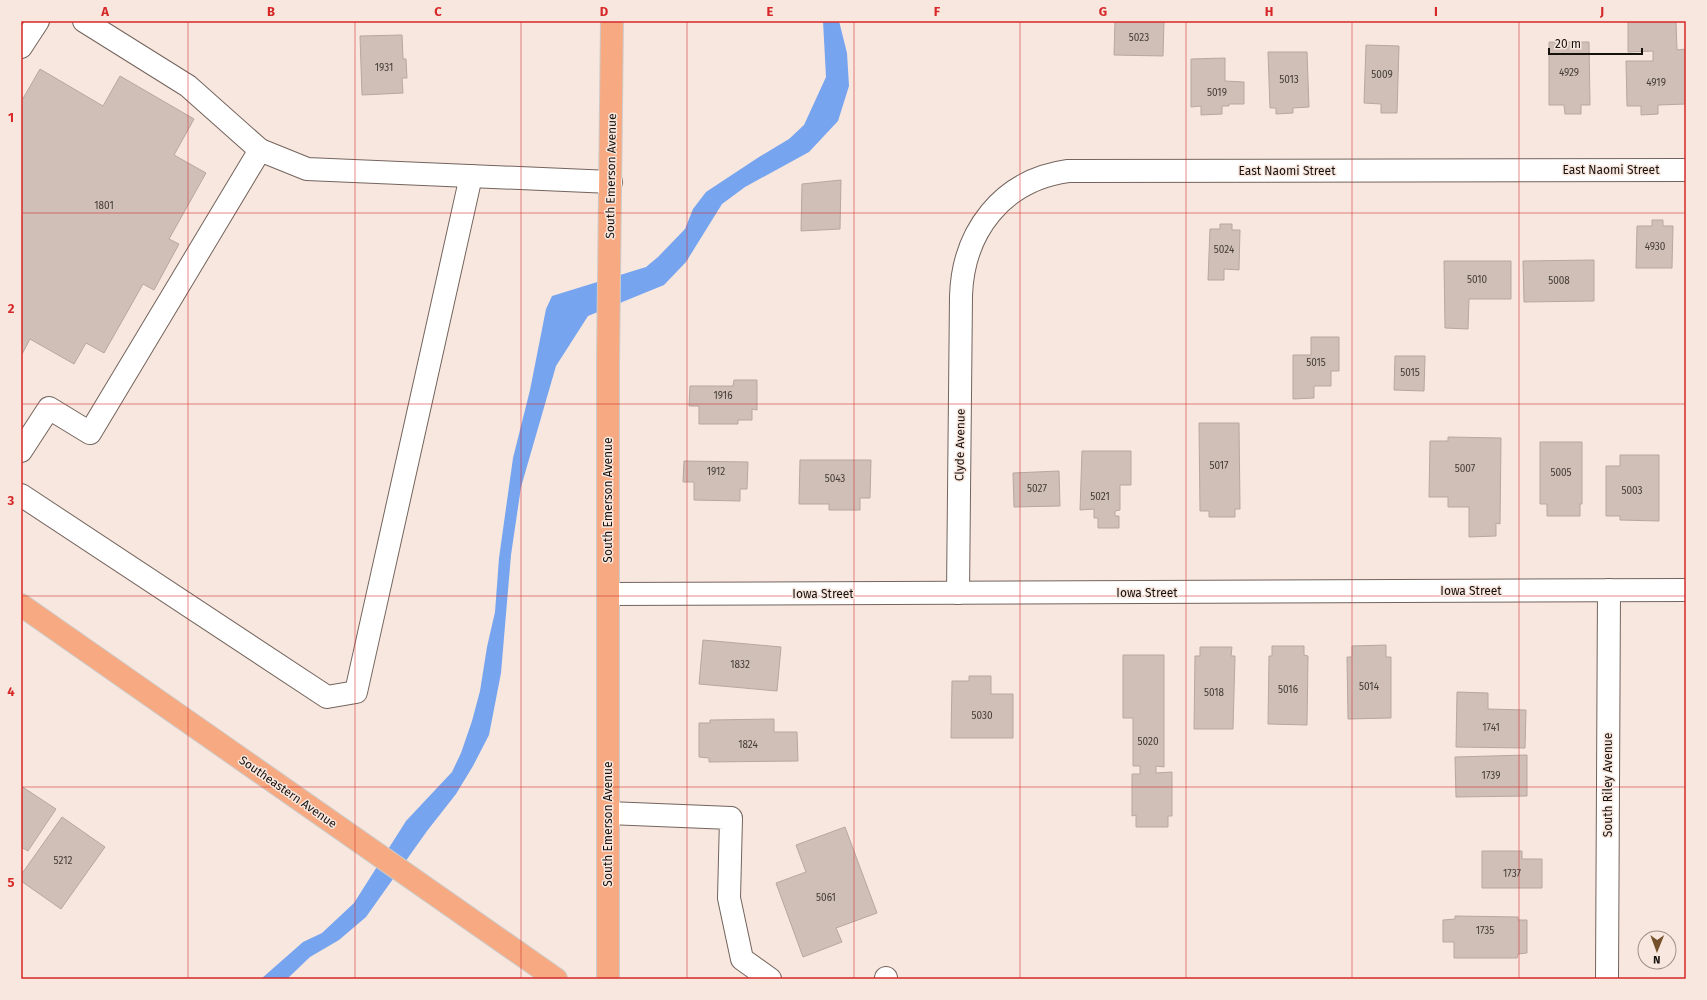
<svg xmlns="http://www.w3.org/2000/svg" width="1707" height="1000" viewBox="0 0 1707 1000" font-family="'Fira Sans',sans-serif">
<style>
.water{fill:#76a4ef}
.building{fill:#cfbfb6;stroke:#b7a79f}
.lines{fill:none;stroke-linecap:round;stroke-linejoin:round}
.minor-casing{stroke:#73645d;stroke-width:24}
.major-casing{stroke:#cccbca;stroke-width:24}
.minor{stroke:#fff;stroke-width:22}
.major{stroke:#f7aa82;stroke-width:22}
.grid{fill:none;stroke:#d62828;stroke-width:1;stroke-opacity:0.55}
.labels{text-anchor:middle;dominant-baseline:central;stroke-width:3;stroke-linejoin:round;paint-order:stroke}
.number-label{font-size:10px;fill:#453c38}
.street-label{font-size:12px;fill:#17110e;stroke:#f8e7de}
.neatline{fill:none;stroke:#d62828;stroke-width:1.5}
.grid-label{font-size:13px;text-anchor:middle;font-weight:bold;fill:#d62828}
</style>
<rect width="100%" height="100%" fill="#f8e7de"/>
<path class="water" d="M823,21H839L847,53L849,86L838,121L809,152L745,187L722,204L686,262L664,285L588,316L556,366L521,487L511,555L501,673L489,735L473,766L456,794L427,831L366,917L339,940L310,957L287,979H261L303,942L322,933L354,903L406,821L452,772L461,753L472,721L480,691L487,647L495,612L499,558L513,458L530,390L546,309L552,296L646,267L658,257L685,229L693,209L706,192L759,157L789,139L804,125L826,77Z"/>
<g class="building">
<path d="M1115,21H1164L1163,56L1114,55Z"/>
<path d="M1628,21H1676L1677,50L1686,49V104L1658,105V114L1641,115V106H1627L1626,61H1653V51L1628,52Z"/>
<path d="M402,35L403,59H406L407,78H402L403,93L362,95L360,36Z"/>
<path d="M1549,42H1589L1590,105H1581V114H1565L1564,105H1549Z"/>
<path d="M1366,45L1399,46L1397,113H1381V104L1364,103Z"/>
<path d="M1268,52H1307L1309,107L1293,108V113L1276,114V108H1270Z"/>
<path d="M1225,58V81L1244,82V104H1229V106H1222V114L1201,115V106L1191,107V59Z"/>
<path d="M40,69L103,106L120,76L194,119L174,155L206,173L169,239L179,244L154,290L143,284L104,353L86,343L74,364L30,339L21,356V102Z"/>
<path d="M841,180L840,229L801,231L802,184Z"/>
<path d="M1652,220H1663V226H1673L1672,268H1636L1637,226H1652Z"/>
<path d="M1220,224H1232V230H1240L1239,270L1224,269V280H1208L1210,229H1220Z"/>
<path d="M1594,260V301L1524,302L1523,261Z"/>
<path d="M1444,261H1511V299H1469L1468,329L1445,328Z"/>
<path d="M1311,337H1339V371H1331V386H1314V398L1293,399V355H1311Z"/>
<path d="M1395,356H1425L1424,391L1394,390Z"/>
<path d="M734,380H757V410L752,409V420H738V424H699V406H689L690,386H733Z"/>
<path d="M1199,423H1239L1240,509H1235V517H1209V511H1200Z"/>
<path d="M1448,437L1501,438L1500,524L1496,523V536L1469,537V507H1448V497H1429L1430,441H1448Z"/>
<path d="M1540,442H1582V504H1580V516H1547V504H1540Z"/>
<path d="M1082,451H1131V485H1120V510L1115,511V516H1119V528H1098V518H1094V509L1080,510Z"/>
<path d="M1620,455H1659V521L1620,520V516H1606V466H1620Z"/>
<path d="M800,460H871L870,498H860V510H829V504H799Z"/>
<path d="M684,461L748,462L747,489H740V501L694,500V482H683Z"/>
<path d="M1059,471L1060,506L1014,507L1013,473Z"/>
<path d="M703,640L781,647L777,691L699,684Z"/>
<path d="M1386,645V657H1391V718L1348,719L1347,657H1352V646Z"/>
<path d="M1272,646H1304V655L1308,656L1307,725L1268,724L1269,656H1272Z"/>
<path d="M1200,647H1232L1231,656H1235L1233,729H1194L1195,656H1200Z"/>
<path d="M1123,655H1164V767L1156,766V773L1172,772V816H1168V827H1136V815L1132,816V774H1140V766H1133V718H1123Z"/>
<path d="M969,676H991V694H1013V738H951L952,681H969Z"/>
<path d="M1457,692L1488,693V709L1526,710L1525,748L1456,747Z"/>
<path d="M774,719V732H797L798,761L709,762V758L699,757V723H710V720Z"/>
<path d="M1527,755V796L1456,797L1455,757Z"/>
<path d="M21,786L56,809L28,851L21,847Z"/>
<path d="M62,817L105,847L61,909L21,881V875Z"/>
<path d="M845,827L877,913L836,928L842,942L803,957L776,883L806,872L796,845Z"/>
<path d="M1482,851H1522V859H1542V888H1482Z"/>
<path d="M1455,916L1518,917V920H1527V953L1518,954L1517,958H1454V942H1443V920L1455,919Z"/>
</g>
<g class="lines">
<g class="minor-casing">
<g id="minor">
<path d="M21,47L38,21"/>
<path d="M260,150L307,169L611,182"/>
<path d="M21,451L49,408L90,433L260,150L188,86L84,21"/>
<path d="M21,495L327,697L356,692L471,176"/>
<path d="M958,593L961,296C963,232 1002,180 1068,171L1686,170"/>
<path d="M608,594L1686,590"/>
<path d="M608,813L731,818L729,898L742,959L770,979"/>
<path d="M886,979V978"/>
<path d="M1607,979L1609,590"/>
</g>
</g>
<g class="major-casing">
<g id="major">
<path d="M21,605L556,979"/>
<path d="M608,979V362L612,21"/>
</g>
</g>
<use href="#minor" class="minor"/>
<use href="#major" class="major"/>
</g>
<path class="grid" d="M188,21V979M355,21V979M521,21V979M687,21V979M854,21V979M1020,21V979M1186,21V979M1352,21V979M1519,21V979M21,213H1686M21,404H1686M21,596H1686M21,787H1686"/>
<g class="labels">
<g class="number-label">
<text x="1139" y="38">5023</text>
<text x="384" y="68">1931</text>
<text x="1569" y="73">4929</text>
<text x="1382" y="75">5009</text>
<text x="1289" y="80">5013</text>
<text x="1656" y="83">4919</text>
<text x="1217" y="93">5019</text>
<text x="104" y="206">1801</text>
<text x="1655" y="247">4930</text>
<text x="1224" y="250">5024</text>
<text x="1477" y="280">5010</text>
<text x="1559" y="281">5008</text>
<text x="1316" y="363">5015</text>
<text x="1410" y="373">5015</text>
<text x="723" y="396">1916</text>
<text x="1219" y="466">5017</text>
<text x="1465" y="469">5007</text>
<text x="716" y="472">1912</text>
<text x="1561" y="473">5005</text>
<text x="835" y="479">5043</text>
<text x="1037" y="489">5027</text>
<text x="1632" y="491">5003</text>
<text x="1100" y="497">5021</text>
<text x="740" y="665">1832</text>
<text x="1369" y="687">5014</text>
<text x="1288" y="690">5016</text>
<text x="1214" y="693">5018</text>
<text x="982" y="716">5030</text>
<text x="1491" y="728">1741</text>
<text x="1148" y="742">5020</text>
<text x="748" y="745">1824</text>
<text x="1491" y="776">1739</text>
<text x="63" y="861">5212</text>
<text x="1512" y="874">1737</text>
<text x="826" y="898">5061</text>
<text x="1485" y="931">1735</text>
</g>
<g class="street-label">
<text x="1611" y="170">East Naomi Street</text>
<text x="1287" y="171">East Naomi Street</text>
<text transform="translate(611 176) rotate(-89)">South Emerson Avenue</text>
<text transform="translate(960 445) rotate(-89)">Clyde Avenue</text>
<text transform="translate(608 500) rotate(-90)">South Emerson Avenue</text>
<text x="1471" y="591">Iowa Street</text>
<text x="1147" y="593">Iowa Street</text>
<text x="823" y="594">Iowa Street</text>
<text transform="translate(1608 785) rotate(-90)">South Riley Avenue</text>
<text transform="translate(288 792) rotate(35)">Southeastern Avenue</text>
<text transform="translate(608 824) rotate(-90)">South Emerson Avenue</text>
</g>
</g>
<rect width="1707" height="1000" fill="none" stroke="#f8e7de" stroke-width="44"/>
<g transform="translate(1657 950) rotate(181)"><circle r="19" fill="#f8e7de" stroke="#9e918b"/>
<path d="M0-3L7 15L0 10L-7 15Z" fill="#74512a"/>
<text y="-6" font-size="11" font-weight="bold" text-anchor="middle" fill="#17110e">N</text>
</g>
<path d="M1549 48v6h93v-6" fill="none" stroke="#17110e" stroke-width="2"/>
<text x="1555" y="48" font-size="12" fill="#17110e" stroke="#f8e7de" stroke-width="3" paint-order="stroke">20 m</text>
<rect x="22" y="22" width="1663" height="956" class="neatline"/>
<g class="grid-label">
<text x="105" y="16">A</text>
<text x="271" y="16">B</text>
<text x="438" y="16">C</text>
<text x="604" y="16">D</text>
<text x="770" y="16">E</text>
<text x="937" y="16">F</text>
<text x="1103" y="16">G</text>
<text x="1269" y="16">H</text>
<text x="1436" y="16">I</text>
<text x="1602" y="16">J</text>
<text x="11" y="122">1</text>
<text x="11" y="313">2</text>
<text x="11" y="505">3</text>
<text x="11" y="696">4</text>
<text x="11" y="887">5</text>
</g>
</svg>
